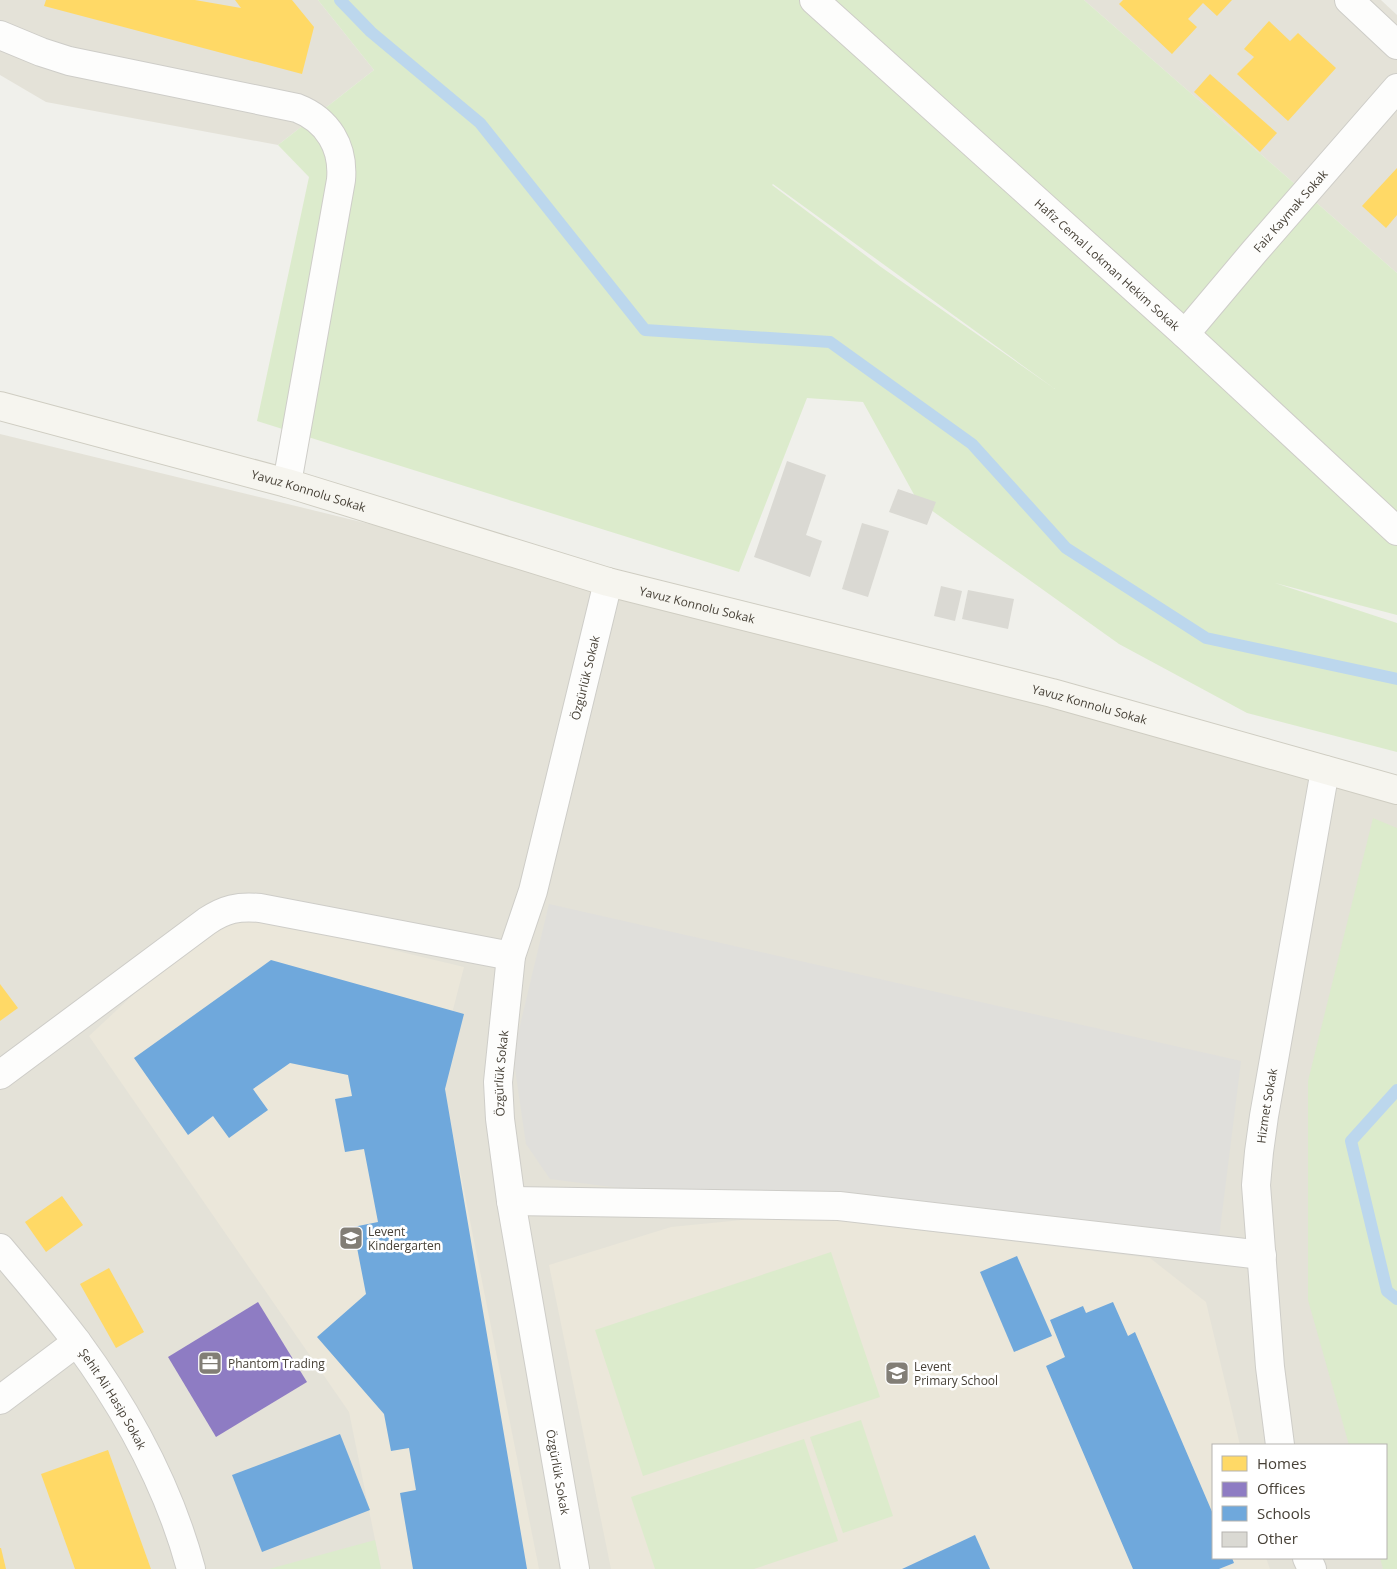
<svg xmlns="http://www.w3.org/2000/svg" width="1397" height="1569" viewBox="0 0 1397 1569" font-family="'Open Sans',sans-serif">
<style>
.residential{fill:#e4e2d8;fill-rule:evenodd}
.education{fill:#ebe7da}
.green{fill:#dcebcc;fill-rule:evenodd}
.parking{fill:#e0dfdb}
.homes{fill:#ffd966}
.offices{fill:#8e7cc3}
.schools{fill:#6fa8dc}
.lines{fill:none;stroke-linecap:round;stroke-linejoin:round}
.stream{stroke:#bcd7ed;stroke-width:12}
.building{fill:#dad9d3}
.street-casing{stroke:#cecdc8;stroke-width:30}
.secondary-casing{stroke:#cfcdc2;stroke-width:30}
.street{stroke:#fdfdfc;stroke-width:28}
.secondary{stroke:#f6f5ef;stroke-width:28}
.labels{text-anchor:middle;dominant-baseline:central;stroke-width:5;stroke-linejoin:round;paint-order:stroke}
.street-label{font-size:12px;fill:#474137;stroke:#fff}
.poi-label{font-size:12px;fill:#474137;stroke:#fff;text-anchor:start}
</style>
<rect width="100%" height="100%" fill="#f0f0eb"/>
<g class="residential">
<path d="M0,0H318L374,70L278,145L46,102L0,75Z"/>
<path d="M1084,0H1381L1397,15V273Z"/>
<path d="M0,434L608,582L1397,782V1569H0ZM1213,1445H1386V1558H1213Z"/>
</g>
<g class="education">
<path d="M251,916L464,967L439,1064L539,1569H381L349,1412L89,1036L208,925Z"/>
<path d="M793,1215L1150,1258L1206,1302L1240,1445H1213V1558H1266L1270,1569H611L549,1265L671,1227Z"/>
</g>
<g class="green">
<path d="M318,0H1084L1397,273V615L1275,583L1397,623V752L1247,713L1119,644L917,500L863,402L807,398L739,572L257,421L309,177L278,145L374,70ZM772,185L773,184L1055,389L881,267Z"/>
<path d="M1373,818L1397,828V1569H1383L1380,1558H1386V1445H1349L1308,1300V1081Z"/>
<path d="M831,1252L880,1397L643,1476L595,1330Z"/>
<path d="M861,1420L893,1516L843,1533L810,1437Z"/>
<path d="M804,1439L838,1541L754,1569H655L631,1497Z"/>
<path d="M375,1540L381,1569H269Z"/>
</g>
<path class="parking" d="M549,904L1241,1061L1219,1237L666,1194L550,1179L526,1144L513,1055Z"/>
<g class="homes">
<path d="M46,0H195L241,8L235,0H292L314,27L302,74L44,6Z"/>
<path d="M1123,0H1232L1217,16L1203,3L1188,19L1197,27L1172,54L1119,4Z"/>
<path d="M1269,21L1290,41L1298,33L1336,68L1288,121L1237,74L1254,57L1244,49Z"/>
<path d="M1210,74L1277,133L1260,152L1194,92Z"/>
<path d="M1397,168V215L1386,228L1362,206Z"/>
<path d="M0,984L18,1008L0,1021Z"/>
<path d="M62,1196L83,1225L46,1252L25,1222Z"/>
<path d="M109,1268L144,1332L116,1348L80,1284Z"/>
<path d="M108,1450L151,1569H75L41,1474Z"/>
<path d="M0,1548H1L6,1569H0Z"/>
</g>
<path class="offices" d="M258,1302L307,1382L216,1437L168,1357Z"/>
<g class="schools">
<path d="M271,960L464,1014L445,1089L527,1569H413L400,1493L416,1490L409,1448L391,1451L384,1414L317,1337L366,1294L353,1227L378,1222L364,1149L345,1152L335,1099L352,1096L348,1075L290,1063L253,1089L268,1110L229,1138L213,1116L188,1135L134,1058Z"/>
<path d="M1017,1256L1052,1336L1014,1352L980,1272Z"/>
<path d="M1113,1302L1128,1336L1135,1332L1213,1514V1558H1232L1234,1563L1219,1569H1133L1046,1366L1065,1357L1050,1320L1083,1306L1086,1313Z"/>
<path d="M340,1434L370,1510L262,1552L232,1475Z"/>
<path d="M975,1535L990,1569H902Z"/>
</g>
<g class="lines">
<g class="stream">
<path d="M340,0L371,32L480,123L645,330L830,342L972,444L1066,548L1206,638L1397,679"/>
<path d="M1397,1090L1351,1141L1387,1291L1397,1299"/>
</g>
</g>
<g class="building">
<path d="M787,461L826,475L806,535L822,541L810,577L754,557Z"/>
<path d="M898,489L936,502L927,525L889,512Z"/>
<path d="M862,523L889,531L868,597L842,589Z"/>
<path d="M941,586L962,591L955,621L934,616Z"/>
<path d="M968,590L1014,599L1008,629L962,619Z"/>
</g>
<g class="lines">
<g class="street-casing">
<g id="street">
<path id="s1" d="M814,0L1185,334L1397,531"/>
<path d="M1349,0L1397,45"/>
<path d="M0,35L41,52L69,61L297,108C328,120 344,147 341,180L287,483"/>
<path id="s2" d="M1185,334L1254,252L1397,88"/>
<path d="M0,1075L207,921C225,909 238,906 260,908L511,956"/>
<path d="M511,1201L839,1206L1262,1255"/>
<path id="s3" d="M0,1248C26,1279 53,1310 77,1342C127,1410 169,1487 191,1569"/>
<path d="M0,1400L77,1342"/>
<path id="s4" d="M1280,1445L1270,1367L1256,1185L1259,1152L1264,1116L1325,770"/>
<path d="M1307,1558L1312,1569"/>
<path id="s5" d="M575,1569L511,1201L500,1119L498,1082L511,956L533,891L608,582"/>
</g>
</g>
<g class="secondary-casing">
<g id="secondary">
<path id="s6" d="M0,406L287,483L608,582L1052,693L1397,790"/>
</g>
</g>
<use href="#street" class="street"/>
<use href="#secondary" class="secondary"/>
</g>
<defs>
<g id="school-square" transform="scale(1.25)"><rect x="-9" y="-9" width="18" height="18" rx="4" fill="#827e76" stroke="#fff"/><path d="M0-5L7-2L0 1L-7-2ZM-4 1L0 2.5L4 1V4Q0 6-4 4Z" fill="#fff"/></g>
<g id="office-square" transform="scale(1.25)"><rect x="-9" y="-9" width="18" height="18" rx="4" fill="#827e76" stroke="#fff"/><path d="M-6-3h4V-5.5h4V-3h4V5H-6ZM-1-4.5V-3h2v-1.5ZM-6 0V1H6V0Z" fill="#fff"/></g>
</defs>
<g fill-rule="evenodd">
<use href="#school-square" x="351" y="1238"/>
<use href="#office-square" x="210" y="1363"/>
<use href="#school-square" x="897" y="1373"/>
</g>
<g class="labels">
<g class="street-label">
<text stroke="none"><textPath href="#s2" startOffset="162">Faiz Kaymak Sokak</textPath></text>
<text stroke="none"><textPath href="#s1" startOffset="395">Hafiz Cemal Lokman Hekim Sokak</textPath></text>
<text stroke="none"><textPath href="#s6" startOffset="320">Yavuz Konnolu Sokak</textPath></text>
<text stroke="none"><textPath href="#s6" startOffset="725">Yavuz Konnolu Sokak</textPath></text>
<text stroke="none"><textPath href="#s5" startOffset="908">Özgürlük Sokak</textPath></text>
<text stroke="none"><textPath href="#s6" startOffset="1130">Yavuz Konnolu Sokak</textPath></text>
<text stroke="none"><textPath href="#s5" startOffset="502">Özgürlük Sokak</textPath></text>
<text stroke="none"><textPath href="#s4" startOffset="341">Hizmet Sokak</textPath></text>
<text stroke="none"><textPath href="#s3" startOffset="189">Şehit Ali Hasip Sokak</textPath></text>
<text transform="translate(558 1472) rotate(80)">Özgürlük Sokak</text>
</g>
<g class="poi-label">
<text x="368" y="1231">Levent<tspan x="368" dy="14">Kindergarten</tspan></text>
<text x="228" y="1363">Phantom Trading</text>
<text x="914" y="1366">Levent<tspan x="914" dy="14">Primary School</tspan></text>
</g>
</g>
<rect x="1212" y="1444" width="175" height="115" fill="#ffffff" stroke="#b5b3af"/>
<rect x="1222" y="1456" width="25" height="15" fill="#ffd966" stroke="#b5b3af"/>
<text x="1257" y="1469" font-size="15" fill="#474137">Homes</text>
<rect x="1222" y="1482" width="25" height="15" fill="#8e7cc3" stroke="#b5b3af"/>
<text x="1257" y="1494" font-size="15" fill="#474137">Offices</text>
<rect x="1222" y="1506" width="25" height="15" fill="#6fa8dc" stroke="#b5b3af"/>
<text x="1257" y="1519" font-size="15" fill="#474137">Schools</text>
<rect x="1222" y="1532" width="25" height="15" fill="#dad9d3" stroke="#b5b3af"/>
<text x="1257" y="1544" font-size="15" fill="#474137">Other</text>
</svg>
